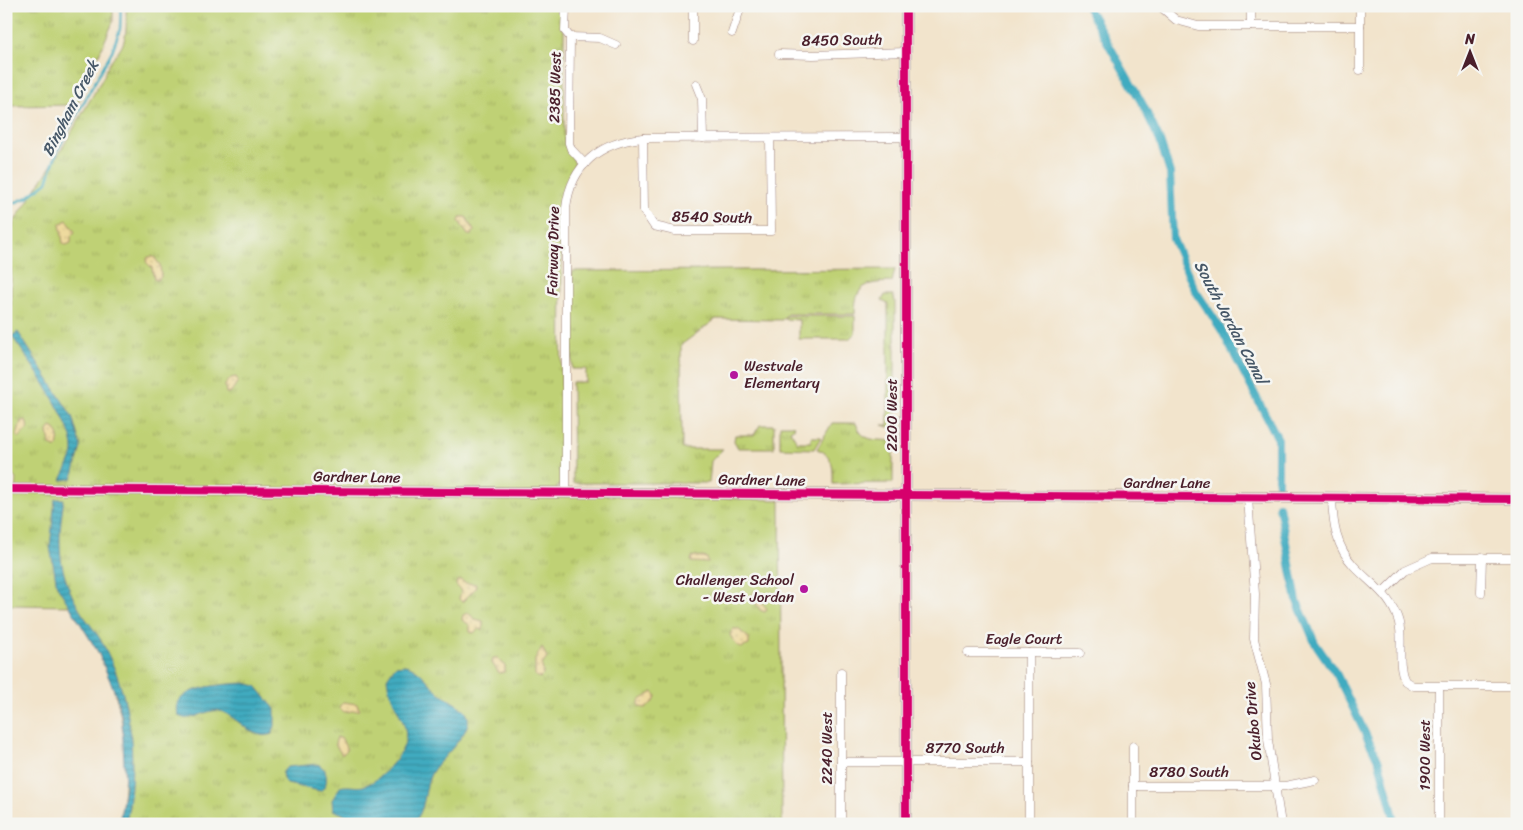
<svg xmlns="http://www.w3.org/2000/svg" width="1523" height="830" viewBox="0 0 1523 830" font-family="Sriracha,sans-serif">
<style>
.grass{fill:url(#grass-tufts);stroke:#847850}
.sand{fill:url(#sand-dots);stroke:#9c7c64}
.water{fill:url(#water-rules);stroke:#456576}
.lines{fill:none;stroke-linecap:round;stroke-linejoin:round}
.stream{stroke:#40abc0;stroke-width:2.5}
.canal{stroke:#40abc0;stroke-width:8}
.minor-casing{stroke:#9e827c;stroke-width:9}
.tertiary-casing{stroke:#9e827c;stroke-width:12}
.minor{stroke:#fff;stroke-width:8}
.tertiary{stroke:#fff;stroke-width:10}
.cycleway-casing{stroke:#f6f6f2;stroke-width:11}
.cycleway{stroke:#d6006c;stroke-width:8}
.poi-dot{fill:#b5179e;stroke:#f6f6f2;stroke-width:2}
.labels{text-anchor:middle;dominant-baseline:central;stroke-width:5;stroke-linejoin:round;paint-order:stroke}
.street-label{font-size:15px;fill:#4a1f2b;stroke:#f6f6f2}
.poi-label{font-size:15px;fill:#4a1f2b;stroke:#f6f6f2;text-anchor:start}
.water-label{font-size:16px;font-style:italic;fill:#465767;stroke:#f6f6f2}
</style>
<defs>
<pattern id="grass-tufts" width="24" height="20" patternUnits="userSpaceOnUse" patternTransform="scale(1.25)"><rect width="24" height="20" fill="#bfd174"/><path d="M3 7l-1-3M5 7V3M7 7l1-3M15 17l-1-3M17 17v-4M19 17l1-3" fill="none" stroke="#a6b365"/></pattern>
<pattern id="sand-dots" width="8" height="8" patternUnits="userSpaceOnUse" patternTransform="scale(1.25)"><rect width="8" height="8" fill="#eeda9e"/><path d="M2 2h.1M6 6h.1" fill="none" stroke="#cebb88" stroke-width="1.8" stroke-linecap="round"/></pattern>
<pattern id="water-rules" width="6" height="5" patternUnits="userSpaceOnUse" patternTransform="scale(1.25)"><rect width="6" height="5" fill="#40abc0"/><path d="M0 2.5h6" fill="none" stroke="#388b9c"/></pattern>
</defs>
<rect width="100%" height="100%" fill="#f6f6f2"/>
<filter id="ink" filterUnits="userSpaceOnUse"><feTurbulence type="fractalNoise" baseFrequency=".02" numOctaves="2"/><feDisplacementMap in="SourceGraphic" scale="10" xChannelSelector="R" yChannelSelector="G"/><feConvolveMatrix kernelMatrix="1 2 1 2 8 2 1 2 1" color-interpolation-filters="sRGB"/></filter>
<filter id="wash" filterUnits="userSpaceOnUse"><feTurbulence type="fractalNoise" baseFrequency=".0096" numOctaves="4" result="noise"/><feDisplacementMap in="SourceGraphic" scale="20" xChannelSelector="R" yChannelSelector="G"/><feGaussianBlur stdDeviation="1.12" result="paint"/><feColorMatrix in="noise" values="0 0 0 0 0 0 0 0 0 0 0 0 0 0 0 0 0 1.4 0 .05"/><feComposite in="paint" operator="in"/></filter>
<g filter="url(#wash)">
<rect width="100%" height="100%" fill="#f2e4cc"/>
<g class="grass">
<path d="M9,6H113V22L77,105L8,106Z"/>
<path d="M126,6H564V135L565,145L575,163L567,184L562,205L561,485L557,486V494L780,500L782,824H119C130,766 127,705 98,652C90,636 79,622 70,606L9,605L8,495H15L16,479L11,474V234L14,222L57,157L104,76C107,63 116,57 122,46C128,33 126,20 126,6Z"/>
<path d="M895,269L892,282C866,283 855,284 855,314H787L782,320L716,319L681,345L682,449H723L711,461L709,483H573L572,382H586V369H572V271Z"/>
<path d="M885,295H893L895,301V419L892,428L882,425H888V304L882,301Z"/>
<path d="M787,316H855V333L849,339H799V320L784,319Z"/>
<path d="M832,423H856C862,443 876,439 893,441V483L833,484C833,468 834,455 817,449Z"/>
<path d="M760,425H774V448H738L734,441L735,435H754Z"/>
<path d="M780,425H793L795,427L790,430L797,442H811V437H821L814,449L780,448Z"/>
</g>
<g class="sand">
<path d="M461,217H466L474,231L472,235H468L459,221Z"/>
<path d="M67,220L75,232L71,236V243L66,245L63,243L60,224Z"/>
<path d="M148,257H154L160,265L161,277L157,280L154,279L152,268L146,262Z"/>
<path d="M236,377L238,381L231,392L226,393L225,385L231,378Z"/>
<path d="M26,420L28,428L19,438L17,436L21,421Z"/>
<path d="M51,427L55,429L59,436L57,448L50,445L48,431Z"/>
<path d="M696,556L707,558L708,563L691,562L692,557Z"/>
<path d="M461,580L465,583L476,584L475,589L462,602L459,599L461,591L456,585L457,581Z"/>
<path d="M754,591L759,592V599L767,609L765,612L760,610L752,595Z"/>
<path d="M468,613L475,619L483,621V630L478,629L474,633L470,632V625L462,620L463,615Z"/>
<path d="M733,629H738L749,638V645L741,648L737,646L730,635Z"/>
<path d="M542,647L547,658L542,665L543,675L540,678L535,676V660Z"/>
<path d="M493,658H498L505,666V672L499,673L492,663Z"/>
<path d="M653,692L656,695L655,700L646,708L639,707V701Z"/>
<path d="M343,702L357,704L360,710L344,712L339,707Z"/>
<path d="M337,737L342,739L347,750L342,755L335,744Z"/>
</g>
<g class="water">
<path d="M18,332L72,416L81,447L72,479L61,480C65,471 72,461 73,451C75,425 29,360 13,338V335Z"/>
<path d="M55,499H64C57,543 57,572 81,612C89,624 100,636 106,650C134,706 137,763 126,824H119L125,787L122,718L116,695L98,652L57,586L50,547Z"/>
<path d="M405,665C419,667 429,684 440,693C448,700 458,704 465,711C480,729 438,759 431,774C423,790 427,811 412,824H368L333,810L332,800L340,787C349,784 358,789 366,785C377,781 386,771 393,763C423,728 391,715 387,678L395,666Z"/>
<path d="M245,683L256,686L275,709V726L272,734C254,742 237,716 220,711C206,708 191,724 179,716C166,686 227,684 245,683Z"/>
<path d="M318,764L325,770C327,778 328,786 320,791L287,784L283,779L282,773L287,767Z"/>
</g>
<g class="lines">
<path class="stream" d="M14,203L28,197L47,182L58,149L112,51L120,29L121,6"/>
<g class="canal">
<path d="M1087,6L1143,105L1160,141L1170,173L1173,239L1195,290L1221,329L1278,439V487"/>
<path d="M1279,506L1297,601L1315,643L1337,675L1379,762L1396,824"/>
</g>
</g>
</g>
<g filter="url(#ink)">
<g class="lines">
<g class="minor-casing">
<g id="minor">
<path d="M566,6L565,31L570,37L569,143L571,149L585,164"/>
<path d="M693,6V41"/>
<path d="M1160,6L1176,20L1198,26H1360"/>
<path d="M1251,6V26"/>
<path d="M1360,6V70"/>
<path d="M732,33L741,6"/>
<path d="M570,37L600,38L616,45"/>
<path d="M779,54L813,55L906,52"/>
<path d="M696,84L702,99L703,138"/>
<path d="M643,138L644,211L654,226L675,231H771L770,138"/>
<path d="M566,492V208C571,164 601,142 643,138L906,137"/>
<path d="M1248,498L1255,594L1254,639L1266,684L1268,740L1281,824"/>
<path d="M1332,499C1333,524 1336,547 1354,566C1369,582 1387,593 1396,614C1406,635 1395,661 1405,681L1413,686H1517"/>
<path d="M1383,592L1405,570L1432,558H1517"/>
<path d="M1481,593L1482,557"/>
<path d="M968,653H1080"/>
<path d="M1029,653V824"/>
<path d="M1439,687V824"/>
<path d="M1133,746V824"/>
<path d="M841,762H1029"/>
<path d="M1133,786H1285L1315,780"/>
<path d="M841,824V672"/>
</g>
</g>
<g class="tertiary-casing">
<g id="tertiary">
<path d="M906,6V824"/>
<path d="M6,489L1517,499"/>
</g>
</g>
<use href="#minor" class="minor"/>
<use href="#tertiary" class="tertiary"/>
<g class="cycleway-casing">
<g id="cycleway">
<path d="M906,6V824"/>
<path d="M6,489L1517,499"/>
</g>
</g>
<use href="#cycleway" class="cycleway"/>
</g>
</g>
<g class="poi-dot">
<circle cx="734" cy="375" r="5"/>
<circle cx="804" cy="589" r="5"/>
</g>
<g class="labels">
<g class="street-label">
<text transform="translate(842 40) rotate(-1)">8450 South</text>
<text transform="translate(555 87) rotate(-89)">2385 West</text>
<text transform="translate(712 217) rotate(1)">8540 South</text>
<text transform="translate(553 251) rotate(-89)">Fairway Drive</text>
<text transform="translate(892 415) rotate(-90)">2200 West</text>
<text transform="translate(357 477) rotate(1)">Gardner Lane</text>
<text transform="translate(762 480) rotate(1)">Gardner Lane</text>
<text x="1167" y="483">Gardner Lane</text>
<text x="1024" y="639">Eagle Court</text>
<text transform="translate(1253 721) rotate(-95)">Okubo Drive</text>
<text transform="translate(827 748) rotate(-90)">2240 West</text>
<text x="965" y="748">8770 South</text>
<text transform="translate(1425 755) rotate(-90)">1900 West</text>
<text x="1189" y="772">8780 South</text>
</g>
<g class="poi-label">
<text x="744" y="366">Westvale<tspan x="744" dy="17">Elementary</tspan></text>
<text x="794" y="580" text-anchor="end">Challenger School<tspan x="794" dy="17">- West Jordan</tspan></text>
</g>
<g class="water-label">
<text transform="translate(70 108) rotate(-63)">Bingham Creek</text>
<text transform="translate(1231 322) rotate(62)">South Jordan Canal</text>
</g>
</g>
<rect width="1523" height="830" fill="none" stroke="#f6f6f2" stroke-width="25"/>
<g transform="translate(1470 52)" stroke="#f6f6f2" stroke-width="4" paint-order="stroke">
<path d="M0-4L9 19L0 12L-9 19Z" fill="#4a1f2b"/>
<text y="-8" font-size="14" font-weight="bold" text-anchor="middle" fill="#4a1f2b">N</text>
</g>
</svg>
